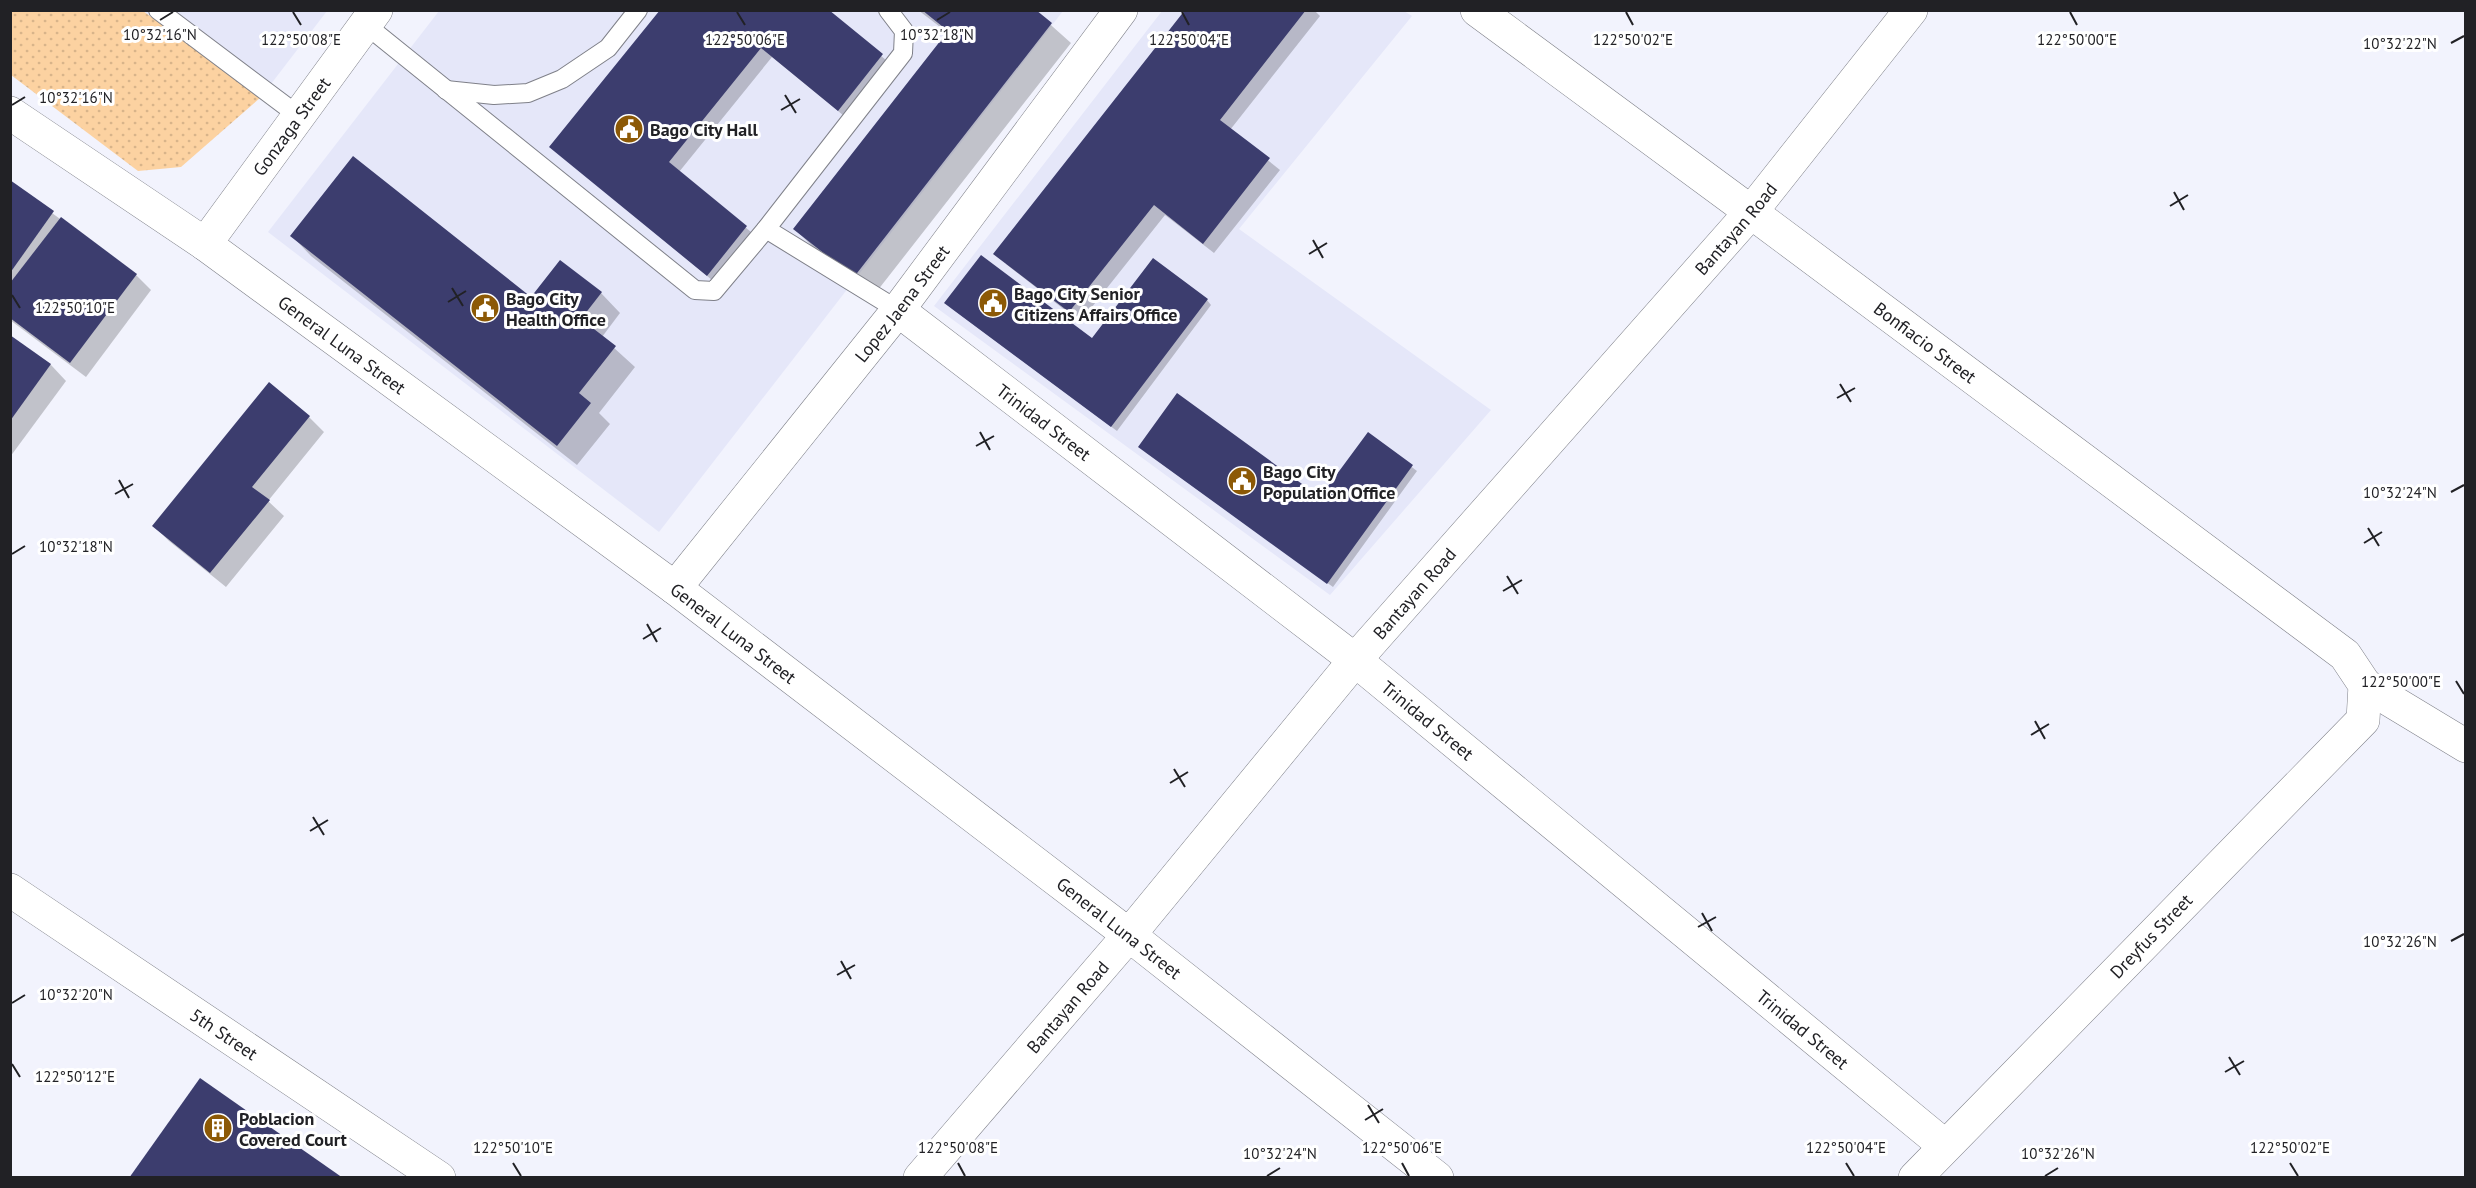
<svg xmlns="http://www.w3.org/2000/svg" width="2476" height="1188" viewBox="0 0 2476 1188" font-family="'PT Sans',sans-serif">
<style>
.built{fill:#e5e7f9}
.garden{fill:url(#garden-dots)}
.shadow{fill:#0003}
.building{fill:#3c3d6e}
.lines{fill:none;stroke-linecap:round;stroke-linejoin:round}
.lane-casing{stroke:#7f8089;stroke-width:20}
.street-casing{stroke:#7f8089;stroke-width:34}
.secondary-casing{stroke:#7f8089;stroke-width:34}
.lane{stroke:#fff;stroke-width:18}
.street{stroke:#fff;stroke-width:33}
.secondary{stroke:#fff;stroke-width:33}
.ticks{fill:none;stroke:#212125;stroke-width:2}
.labels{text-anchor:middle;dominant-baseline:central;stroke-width:6;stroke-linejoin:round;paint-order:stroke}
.street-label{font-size:18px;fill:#212125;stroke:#fff}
.poi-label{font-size:18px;font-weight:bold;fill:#212125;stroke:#fff;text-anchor:start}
.ticks-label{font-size:15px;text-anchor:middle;fill:#212125;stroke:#fff;stroke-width:6;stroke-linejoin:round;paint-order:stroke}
</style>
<defs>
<pattern id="garden-dots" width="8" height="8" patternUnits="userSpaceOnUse" patternTransform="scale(1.5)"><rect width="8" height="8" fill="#fcd2a1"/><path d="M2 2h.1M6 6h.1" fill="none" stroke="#d8b48a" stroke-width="1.8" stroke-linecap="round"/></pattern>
</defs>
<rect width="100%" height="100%" fill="#f2f3fd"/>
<g class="built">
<path d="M143,11H327L261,97Z"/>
<path d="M439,11H1063L659,532L268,232Z"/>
<path d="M1162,11H1404L1412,16L1239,229L1491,410L1330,595L934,306Z"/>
</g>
<path class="garden" d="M10,11H143L261,97L181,167L138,171L11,75Z"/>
<g class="shadow">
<path d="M827,10L893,66L849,120L772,57L679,172L757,237L718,285L551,147Z"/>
<path d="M918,10H1034L1071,43L874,295L815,249L795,229L948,33Z"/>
<path d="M1187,10H1314L1320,16L1230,130L1280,170L1214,253L1165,215L1080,322L1006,264Z"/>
<path d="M10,182L136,275L151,290L86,377L10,320Z"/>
<path d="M292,236L532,299L601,293L620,313L602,337L635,367L599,413L610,424L577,465L311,256Z"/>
<path d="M1207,300L1211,305L1117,431L951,308L1093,340Z"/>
<path d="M10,337L51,365L66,381L10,457Z"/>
<path d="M309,417L324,432L268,501L284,516L226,587L169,541L154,526Z"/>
<path d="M1368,434L1417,471L1333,587L1145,452L1321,499Z"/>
</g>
<g class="building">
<path d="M660,10H829L883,54L838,111L761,48L669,162L747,226L707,276L549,147Z"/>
<path d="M922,10H1036L1052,23L854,277L793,229L948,31Z"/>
<path d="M1185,10H1306L1220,120L1270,158L1203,244L1154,205L1069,312L993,254Z"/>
<path d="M353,156L531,297L560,260L602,292L581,319L616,346L579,393L591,403L557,446L290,236Z"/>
<path d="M10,180L54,211L10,273Z"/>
<path d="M61,217L137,274L70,363L10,318V283Z"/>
<path d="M981,255L1092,338L1153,258L1208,299L1111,427L944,303Z"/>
<path d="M10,335L51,364L10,421Z"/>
<path d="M269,382L310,416L252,487L270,500L210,573L152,526Z"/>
<path d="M1177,393L1320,497L1368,432L1413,465L1327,584L1138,447Z"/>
<path d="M200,1078L343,1178H129Z"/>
</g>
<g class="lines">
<g class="lane-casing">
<g id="lane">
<path d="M158,10L299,116"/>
<path d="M366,25L695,290L714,291L766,229L903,53L904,31L888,10"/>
<path d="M446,90L494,95L528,93L562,79L608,48L638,10"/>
<path d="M766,229L898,310"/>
</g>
</g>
<g class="street-casing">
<g id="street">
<path id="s1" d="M205,244L376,10"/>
<path id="s2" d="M898,310L1355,660L1945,1146"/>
<path id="s3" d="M675,588L898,310L1121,10"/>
<path d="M2365,685L2466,746"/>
<path id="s4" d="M10,890L439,1178"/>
<path id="s5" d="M920,1178L1129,935L1437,1178"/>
</g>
</g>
<g class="secondary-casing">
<g id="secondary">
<path id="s6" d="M1477,10L1751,212L2345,655L2365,685L2363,720L1915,1178"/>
<path id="s7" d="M10,113L205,244L675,588L1129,935L1355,660L1751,212L1911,10"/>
</g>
</g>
<use href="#lane" class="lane"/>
<use href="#street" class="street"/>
<use href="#secondary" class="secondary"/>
</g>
<path class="ticks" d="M293,12L301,25M737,12L745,25M1182,12L1189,25M1626,12L1633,25M2070,12L2077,25M160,20L173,12M937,20L950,12M2451,43L2464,36M785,95L796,113M12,105L25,97M781,110L800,99M2174,192L2184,210M2170,206L2188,195M1313,240L1323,258M1309,254L1327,243M452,288L463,306M12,295L20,308M448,302L466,291M1840,384L1851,402M1837,398L1855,388M980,432L990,450M976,446L994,436M119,480L129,498M2451,492L2464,485M115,494L133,484M2368,528L2379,546M2364,543L2382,532M12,554L25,546M1507,576L1518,594M1503,591L1522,580M647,624L657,642M643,639L661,628M2456,681L2464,694M2035,721L2045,739M2031,735L2049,724M1174,769L1185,787M1170,783L1188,772M313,817L324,835M310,831L328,820M1702,913L1712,931M1698,927L1716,917M2451,941L2464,934M841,961L851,979M837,975L855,965M12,1003L25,995M2229,1057L2240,1075M12,1064L20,1077M2225,1072L2244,1061M1368,1105L1379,1123M1365,1120L1383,1109M513,1163L521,1176M958,1163L965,1176M1402,1163L1409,1176M1846,1163L1854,1176M2290,1163L2298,1176M1267,1176L1280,1168M2045,1176L2058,1168"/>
<defs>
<g id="civic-disc" transform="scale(1.5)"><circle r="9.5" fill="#8c5906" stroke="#fff"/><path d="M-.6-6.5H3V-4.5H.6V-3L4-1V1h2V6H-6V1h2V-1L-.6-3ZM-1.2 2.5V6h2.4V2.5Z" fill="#fff"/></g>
<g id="building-disc" transform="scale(1.5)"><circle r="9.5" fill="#8c5906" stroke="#fff"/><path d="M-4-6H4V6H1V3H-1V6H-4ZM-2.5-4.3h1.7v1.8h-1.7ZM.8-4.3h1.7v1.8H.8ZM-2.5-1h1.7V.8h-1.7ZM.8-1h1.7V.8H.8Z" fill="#fff"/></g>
</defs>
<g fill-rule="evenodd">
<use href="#civic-disc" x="629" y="129"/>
<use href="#civic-disc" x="993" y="303"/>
<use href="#civic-disc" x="485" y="308"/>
<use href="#civic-disc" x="1242" y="481"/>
<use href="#building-disc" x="218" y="1128"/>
</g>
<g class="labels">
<g class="street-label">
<text stroke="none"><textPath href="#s1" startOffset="146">Gonzaga Street</textPath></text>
<text stroke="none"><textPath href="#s7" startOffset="2320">Bantayan Road</textPath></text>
<text stroke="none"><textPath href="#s3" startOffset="364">Lopez Jaena Street</textPath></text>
<text stroke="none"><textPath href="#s6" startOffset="558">Bonfiacio Street</textPath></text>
<text stroke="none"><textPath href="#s7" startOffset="405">General Luna Street</textPath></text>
<text stroke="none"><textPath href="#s2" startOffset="184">Trinidad Street</textPath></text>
<text stroke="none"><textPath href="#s7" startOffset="1834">Bantayan Road</textPath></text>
<text stroke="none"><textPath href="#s7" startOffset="891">General Luna Street</textPath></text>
<text stroke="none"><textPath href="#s2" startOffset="670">Trinidad Street</textPath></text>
<text transform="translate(1119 928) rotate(38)">General Luna Street</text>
<text transform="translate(2151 936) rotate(-46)">Dreyfus Street</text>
<text stroke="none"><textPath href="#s5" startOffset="226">Bantayan Road</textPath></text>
<text stroke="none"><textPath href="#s2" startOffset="1156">Trinidad Street</textPath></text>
<text stroke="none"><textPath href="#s4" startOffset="258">5th Street</textPath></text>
</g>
<g class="poi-label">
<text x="650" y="129">Bago City Hall</text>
<text x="1014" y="293">Bago City Senior<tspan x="1014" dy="21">Citizens Affairs Office</tspan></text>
<text x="506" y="298">Bago City<tspan x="506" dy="21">Health Office</tspan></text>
<text x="1263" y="471">Bago City<tspan x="1263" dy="21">Population Office</tspan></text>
<text x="239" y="1118">Poblacion<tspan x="239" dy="21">Covered Court</tspan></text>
</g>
</g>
<g class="ticks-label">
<text x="160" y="40">10°32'16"N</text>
<text x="937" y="40">10°32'18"N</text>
<text x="301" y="45">122°50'08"E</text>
<text x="745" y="45">122°50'06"E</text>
<text x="1189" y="45">122°50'04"E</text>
<text x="1633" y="45">122°50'02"E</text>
<text x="2077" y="45">122°50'00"E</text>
<text x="2400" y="49">10°32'22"N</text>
<text x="76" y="103">10°32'16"N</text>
<text x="75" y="313">122°50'10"E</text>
<text x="2400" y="498">10°32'24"N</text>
<text x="76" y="552">10°32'18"N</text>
<text x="2401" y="687">122°50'00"E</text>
<text x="2400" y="947">10°32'26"N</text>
<text x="76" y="1000">10°32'20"N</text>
<text x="75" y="1082">122°50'12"E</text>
<text x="513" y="1153">122°50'10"E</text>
<text x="958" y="1153">122°50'08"E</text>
<text x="1402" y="1153">122°50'06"E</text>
<text x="1846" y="1153">122°50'04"E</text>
<text x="2290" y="1153">122°50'02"E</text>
<text x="1280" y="1159">10°32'24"N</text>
<text x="2058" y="1159">10°32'26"N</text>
</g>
<rect width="2476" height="1188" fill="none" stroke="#212125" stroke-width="24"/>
</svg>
